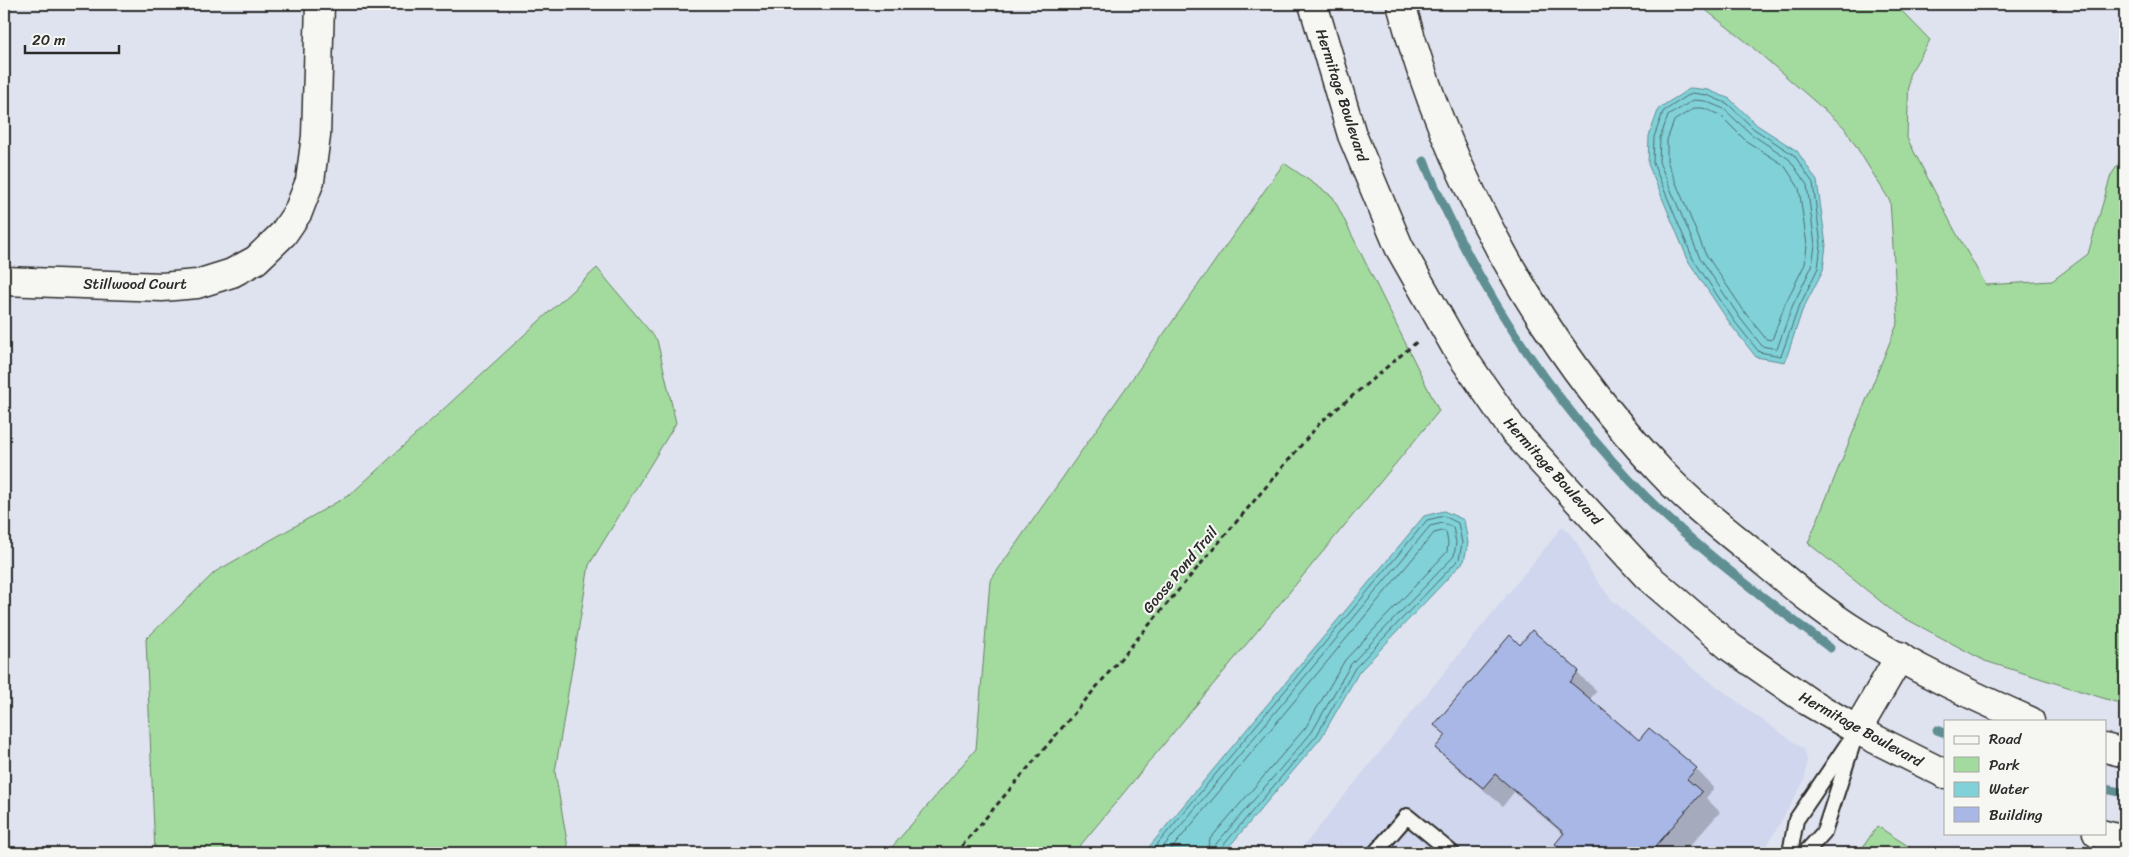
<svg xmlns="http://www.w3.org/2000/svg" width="2129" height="857" viewBox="0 0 2129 857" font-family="Sriracha,sans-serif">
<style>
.built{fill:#cfd6ed}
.green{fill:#a3db9f;stroke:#678365}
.water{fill:#80d1d8;stroke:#5e8f93}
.shadow{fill:#0003}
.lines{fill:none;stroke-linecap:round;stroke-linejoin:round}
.shore{stroke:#4d6d70;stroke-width:1}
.stream{stroke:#5e8f93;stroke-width:9}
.building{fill:#a9b7e7;stroke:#2b2b2b}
.service-casing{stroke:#2b2b2b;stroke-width:18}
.minor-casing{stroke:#2b2b2b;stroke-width:31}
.tertiary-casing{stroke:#2b2b2b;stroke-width:31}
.path{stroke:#2b2b2b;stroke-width:3;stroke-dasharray:5 4;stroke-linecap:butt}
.service{stroke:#f6f6f2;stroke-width:14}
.minor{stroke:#f6f6f2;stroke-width:28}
.tertiary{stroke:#f6f6f2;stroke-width:28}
.labels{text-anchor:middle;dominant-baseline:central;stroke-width:4.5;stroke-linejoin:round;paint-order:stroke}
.street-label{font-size:15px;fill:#2b2b2b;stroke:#f6f6f2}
</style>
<rect width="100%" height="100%" fill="#dfe3ef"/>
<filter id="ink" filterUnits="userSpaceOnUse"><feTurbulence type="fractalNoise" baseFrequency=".02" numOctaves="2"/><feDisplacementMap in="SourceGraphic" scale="10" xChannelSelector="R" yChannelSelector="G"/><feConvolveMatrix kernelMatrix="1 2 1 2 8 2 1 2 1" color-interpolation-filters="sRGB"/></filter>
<g filter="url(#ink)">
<path class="built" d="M1563,526L1577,543L1591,572L1610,598L1675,655L1751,712L1804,749L1807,760L1805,779L1763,853H1298Z"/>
<g class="green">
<path d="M1698,4H1895L1930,40L1909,75L1907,138L1955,231L1986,285L2052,281L2088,254L2111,175L2125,155V705L1985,661L1895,613L1808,543L1898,322L1890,201L1844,127L1744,40Z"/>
<path d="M1284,163L1333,197L1439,411L1074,853H887L976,749L990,581Z"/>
<path d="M597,268L657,340L676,423L589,565L555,772L569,853H155L146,639L215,572L351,494Z"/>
<path d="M1877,826L1919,853H1859Z"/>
</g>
<g class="water">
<path d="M1691,88L1708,90L1730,99L1757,125L1797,151L1817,181L1826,245L1823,270L1802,311L1785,362L1756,357L1731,325L1689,262L1648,164L1649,136L1659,108Z"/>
<path d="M1444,511L1464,520L1468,543L1464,561L1359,672L1321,738L1233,842L1223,853H1144L1424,516Z"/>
</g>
<path class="shadow" d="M1532,632L1597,691L1589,700L1639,742L1696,769L1714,788L1706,798L1720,812L1684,853H1565L1556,844L1564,835L1514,792L1503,806L1456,767L1437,748Z"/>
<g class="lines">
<g class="shore">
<path d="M1692,93L1707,95L1728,104L1754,129L1794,155L1813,183L1821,245L1818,268L1798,309L1781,356L1759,352L1735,322L1693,259L1653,163L1654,137L1663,112Z"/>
<path d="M1694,100L1705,101L1724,109L1751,134L1789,159L1807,185L1815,245L1812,266L1792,307L1777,349L1762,346L1740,318L1699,256L1659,162L1660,138L1668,116Z"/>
<path d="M1695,108H1703L1720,115L1746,141L1784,165L1799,188L1807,245L1805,264L1785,304L1772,340L1766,339L1746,314L1705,253L1667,161V140L1674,121Z"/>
<path d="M1150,853L1427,520L1444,516L1458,523L1462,543L1459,559L1355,668L1317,735L1221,848L1220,853"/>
<path d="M1158,853L1430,526L1443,523L1453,527L1456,543L1454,556L1351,664L1312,732L1216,844L1213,853"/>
<path d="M1168,853L1434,533L1442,531L1446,532L1448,543L1447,552L1345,660L1306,727L1210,839L1206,853"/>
</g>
<g class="stream">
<path d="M1424,161C1476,287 1551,400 1646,497C1702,553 1767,600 1830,648"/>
<path d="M1937,730L1945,733"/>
<path d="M2105,789L2125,793"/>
</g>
</g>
<path class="building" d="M1532,630L1579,671L1570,682L1639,740L1649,728L1697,768L1687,779L1702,792L1650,853H1565L1555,844L1564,833L1495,774L1483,788L1435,748L1446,735L1434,725L1510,635L1520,645Z"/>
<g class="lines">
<g class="service-casing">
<g id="service">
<path d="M1375,853L1407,816L1452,853"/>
<path d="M1790,853L1796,820L1857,730"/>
<path d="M1805,853L1824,832L1852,746"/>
</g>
</g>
<g class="minor-casing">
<path id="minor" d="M4,281L162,287L197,284L232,273L256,260L283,234L298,212L310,181L316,136L320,4"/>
</g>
<g class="tertiary-casing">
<g id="tertiary">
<path d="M1313,4L1352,135L1399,247L1457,349L1513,430L1647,576L1730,647L1809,702L1857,730L1945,774"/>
<path d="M1401,4C1448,177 1539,342 1662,473C1692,505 1729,533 1763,561C1793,586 1824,612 1858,633C1913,668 1971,695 2030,721"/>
<path d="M1857,730L1900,656"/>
<path d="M2105,748L2125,753"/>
<path d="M2097,833L2125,840"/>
</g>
</g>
<path class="path" d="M956,853L1320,423L1418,341"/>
<use href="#service" class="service"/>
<use href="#minor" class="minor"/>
<use href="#tertiary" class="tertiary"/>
</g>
</g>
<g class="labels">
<g class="street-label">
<text transform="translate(1342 95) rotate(72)">Hermitage Boulevard</text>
<text x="135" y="284">Stillwood Court</text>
<text transform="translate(1553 471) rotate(48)">Hermitage Boulevard</text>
<text transform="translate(1180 570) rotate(-50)">Goose Pond Trail</text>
<text transform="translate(1861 729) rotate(29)">Hermitage Boulevard</text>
</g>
</g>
<rect width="2129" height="857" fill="none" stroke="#f6f6f2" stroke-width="20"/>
<rect x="10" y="10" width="2109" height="837" fill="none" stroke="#2b2b2b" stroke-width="2" filter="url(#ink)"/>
<rect x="1944" y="720" width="162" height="115" fill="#f6f6f2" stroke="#a5a5a2"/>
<rect x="1954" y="736" width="25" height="8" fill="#f6f6f2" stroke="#a5a5a2"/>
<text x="1989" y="744" font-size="15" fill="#2b2b2b">Road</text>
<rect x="1954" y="757" width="25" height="15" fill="#a3db9f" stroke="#a5a5a2"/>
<text x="1989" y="770" font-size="15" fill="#2b2b2b">Park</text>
<rect x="1954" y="782" width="25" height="15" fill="#80d1d8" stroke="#a5a5a2"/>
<text x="1989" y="794" font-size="15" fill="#2b2b2b">Water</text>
<rect x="1954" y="807" width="25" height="15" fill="#a9b7e7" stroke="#a5a5a2"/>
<text x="1989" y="820" font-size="15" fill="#2b2b2b">Building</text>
<path d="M25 45v8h94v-8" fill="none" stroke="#2b2b2b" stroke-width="2.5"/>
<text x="32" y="45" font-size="15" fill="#2b2b2b" stroke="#f6f6f2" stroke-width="4" paint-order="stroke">20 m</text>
</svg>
